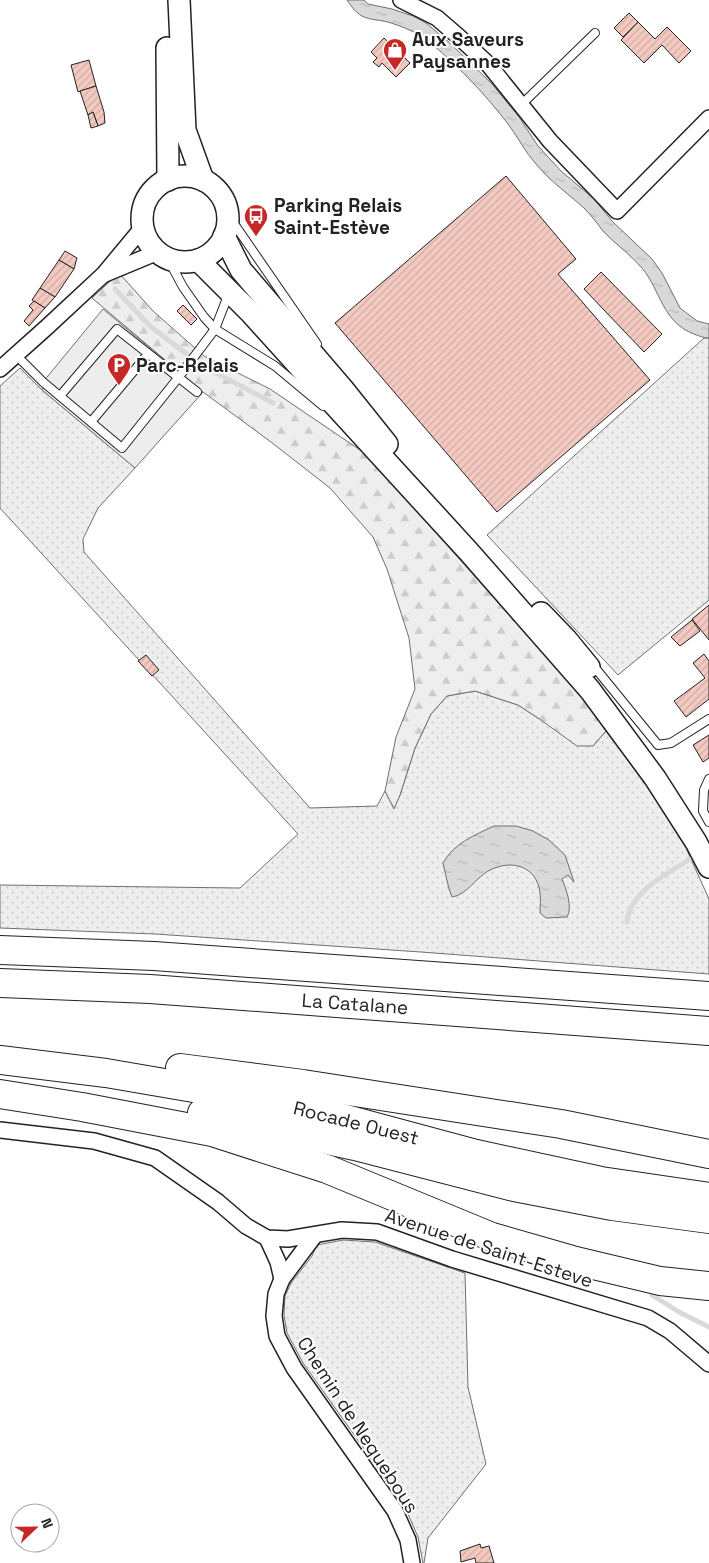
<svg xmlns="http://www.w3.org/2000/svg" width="709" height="1563" viewBox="0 0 709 1563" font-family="'Space Grotesk',sans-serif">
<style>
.grass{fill:url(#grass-dots);stroke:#6f6f6f}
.forest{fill:url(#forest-firs);stroke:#6f6f6f}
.parking{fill:#ededed;stroke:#6f6f6f}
.water{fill:url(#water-ripples);stroke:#6f6f6f}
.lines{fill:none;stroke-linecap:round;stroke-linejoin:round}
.stream{stroke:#d9d9d9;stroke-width:5}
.building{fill:url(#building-hatch);stroke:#222}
.lane-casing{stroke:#222;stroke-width:10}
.street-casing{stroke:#222;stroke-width:18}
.secondary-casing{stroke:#222;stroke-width:24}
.highway-casing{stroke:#222;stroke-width:30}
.lane{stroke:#fff;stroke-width:8}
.street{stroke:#fff;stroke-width:15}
.secondary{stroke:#fff;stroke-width:21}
.highway{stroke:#fff;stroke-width:28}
.labels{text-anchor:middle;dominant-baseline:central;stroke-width:4;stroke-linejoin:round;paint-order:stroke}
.poi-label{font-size:19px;font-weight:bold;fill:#222;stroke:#fff;text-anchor:start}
.street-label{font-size:19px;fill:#222;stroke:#fff}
</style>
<defs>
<pattern id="grass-dots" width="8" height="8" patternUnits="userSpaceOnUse" patternTransform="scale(1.25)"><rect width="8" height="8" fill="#eee"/><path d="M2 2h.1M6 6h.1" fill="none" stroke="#ccc" stroke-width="1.8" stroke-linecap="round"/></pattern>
<pattern id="forest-firs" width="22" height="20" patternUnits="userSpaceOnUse" patternTransform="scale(1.25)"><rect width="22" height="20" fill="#eee"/><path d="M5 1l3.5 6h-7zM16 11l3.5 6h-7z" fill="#ccc"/></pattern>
<pattern id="water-ripples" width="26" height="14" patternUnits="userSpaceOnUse" patternTransform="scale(1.25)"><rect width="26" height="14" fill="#d9d9d9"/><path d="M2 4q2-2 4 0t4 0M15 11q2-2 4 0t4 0" fill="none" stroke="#bababa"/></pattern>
<pattern id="building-hatch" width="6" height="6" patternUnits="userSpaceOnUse" patternTransform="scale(1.25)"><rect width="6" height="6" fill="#f3c9c0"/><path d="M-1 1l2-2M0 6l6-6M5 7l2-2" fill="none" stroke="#d0aca5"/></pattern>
</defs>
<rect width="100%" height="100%" fill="#fff"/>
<g class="grass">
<path d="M704,338H709V600L618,675L487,535Z"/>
<path d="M20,368L42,390L135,468L98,508L83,539L84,552L310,808L377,806L385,791L394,808L400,795L415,748L431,714L447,696L475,691L518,705L538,718L593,746L606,731L646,785L686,848L709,899V974L421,952L155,934L0,928V885L240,888L298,834L0,508V386Z"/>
<path d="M343,1240L375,1242L465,1273L468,1387L486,1464L428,1538L424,1563H423L418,1537L404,1505L303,1363L287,1333L284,1315L285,1296L291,1283L312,1256L317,1245Z"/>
</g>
<path class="forest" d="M119,273L153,311L204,356L270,389L366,454L582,697L606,731L593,746H577L538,718L518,705L475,691L447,696L431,714L415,748L400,795L394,809L385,791L396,737L415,689L409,638L387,569L373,537L330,488L271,442L203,392L92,298Z"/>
<path class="parking" d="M103,309L203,392L135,468L42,390L43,382Z"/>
<g class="water">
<path d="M347,0H364L368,4L392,9L413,16L426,23L451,44L492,84L519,117L538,146L561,171L593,198L613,222L652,259L662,273L680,308L697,321L709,324V338C704,338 699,336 694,334C662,322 661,291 642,268C630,254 615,244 603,231C597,223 591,215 584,208C567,193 550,181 536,164C525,152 518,137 508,124C486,95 460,68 432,44C419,33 404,27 388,22C380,20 370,20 362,16C356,13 351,6 347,0Z"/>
<path d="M494,826H516L533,831L549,840L565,855L574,882L568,875L562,879C566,889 573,907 567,917L546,918L540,913C540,906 541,899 540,893C537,866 512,859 490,870C476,877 467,895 452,897L449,889L443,863C454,843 475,835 494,826Z"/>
</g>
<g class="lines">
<g class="stream">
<path d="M115,289L151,327L188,355"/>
<path d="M203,366L273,403"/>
<path d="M627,922C630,891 668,873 692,858"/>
<path d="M652,1295L679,1312L709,1327"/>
</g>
</g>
<g class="building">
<path d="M629,13L638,22L623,37L614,28Z"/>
<path d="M638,22L655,39L667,27L691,51L679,63L662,45L644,63L621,40Z"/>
<path d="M384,38L410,63L396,77L382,63L379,67L373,62L377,58L371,52Z"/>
<path d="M89,60L96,86L78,92L71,65Z"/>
<path d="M96,86L104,112L105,123L98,126L93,112L88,115L80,91Z"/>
<path d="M93,112L98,126L91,128L88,115Z"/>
<path d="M506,176L576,259L558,274L650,380L497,512L335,323Z"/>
<path d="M65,251L77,258L74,269L59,260Z"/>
<path d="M59,260L74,269L55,297L40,288Z"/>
<path d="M601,272L662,334L644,352L584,289Z"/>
<path d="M40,288L55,297L45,308L32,300Z"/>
<path d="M34,301L45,308L29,326L24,321L33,310L29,306Z"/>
<path d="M183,305L197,319L191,325L177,311Z"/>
<path d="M709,605V640L692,619Z"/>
<path d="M692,620L700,631L680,646L671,637Z"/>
<path d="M704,654L709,661V699L686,717L674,701L705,678L693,663Z"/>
<path d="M146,655L159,670L152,676L138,661Z"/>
<path d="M709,735V758L703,762L693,745Z"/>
<path d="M480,1544L481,1548L489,1546L494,1563H476L475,1558L461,1562L460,1551Z"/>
</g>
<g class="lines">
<g class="lane-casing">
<g id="lane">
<path d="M521,105L595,33"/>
<path d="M228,215L317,344"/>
<path d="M168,259L183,287L204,317L215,329L275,366L323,406"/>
<path d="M16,355L43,382L122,448L178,378L215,329L229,293"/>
<path d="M60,396L117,329L197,392"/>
<path d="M91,422L148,354"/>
<path d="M592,664L658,745L671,743L709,719"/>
<path d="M709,779L704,790L703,811L709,822"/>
</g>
</g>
<g class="street-casing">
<g id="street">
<path d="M401,0L437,18L459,37L488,64L550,141L617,211L709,118"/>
<path d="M105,274L158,252"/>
<path d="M0,369L47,327L104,274L143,227"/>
<path d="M0,1130L94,1141L155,1158L218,1202L246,1226L267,1238L288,1239L342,1230L377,1232L452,1259L648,1318L670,1331L709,1364"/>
<path d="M315,1235L282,1279L276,1294L274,1316L277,1336L294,1368L395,1511L408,1540L412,1563"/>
<path d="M267,1238L278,1262L282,1279"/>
</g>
</g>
<g class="secondary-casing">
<g id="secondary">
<path d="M179,0L185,130L203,180"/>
<path d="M167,48L168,180"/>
<circle cx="185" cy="219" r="43"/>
<path d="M224,236L241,270L343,389L387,444"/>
<path d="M198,260L250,312L307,375L469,552L590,690L655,778L696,842L709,867"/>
<path d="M541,613L566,639L589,667"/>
</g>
</g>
<g class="highway-casing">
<g id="highway">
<path d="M0,950L154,956L709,996"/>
<path d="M0,983L150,989L709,1031"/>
<path d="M0,1060L106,1073L211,1091L331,1115L476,1154L601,1181L709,1197"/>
<path d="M180,1068L303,1084L561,1124L709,1154"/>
<path d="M0,1094L82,1107L212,1132L327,1169L492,1237L572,1260L660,1281L709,1286"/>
<path d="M202,1113L355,1146L514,1187L612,1206L709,1219"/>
</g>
</g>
<use href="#lane" class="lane"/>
<use href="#street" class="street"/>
<use href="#secondary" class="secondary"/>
<use href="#highway" class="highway"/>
</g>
<defs>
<g id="shop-pin" transform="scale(1.25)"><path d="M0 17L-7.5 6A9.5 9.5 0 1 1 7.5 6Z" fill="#c62828" stroke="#fff"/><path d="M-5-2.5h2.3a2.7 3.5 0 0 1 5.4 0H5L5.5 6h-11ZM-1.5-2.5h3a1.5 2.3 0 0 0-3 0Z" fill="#fff"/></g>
<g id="bus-pin" transform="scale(1.25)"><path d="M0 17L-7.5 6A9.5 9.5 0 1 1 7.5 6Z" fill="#c62828" stroke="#fff"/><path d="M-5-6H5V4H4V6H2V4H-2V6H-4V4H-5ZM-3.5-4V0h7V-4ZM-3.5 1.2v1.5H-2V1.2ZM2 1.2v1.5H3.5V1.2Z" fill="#fff"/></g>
<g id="parking-pin" transform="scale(1.25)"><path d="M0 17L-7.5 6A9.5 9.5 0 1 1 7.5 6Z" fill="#c62828" stroke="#fff"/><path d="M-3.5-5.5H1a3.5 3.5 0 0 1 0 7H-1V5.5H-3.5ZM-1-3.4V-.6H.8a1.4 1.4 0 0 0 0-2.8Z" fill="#fff"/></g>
</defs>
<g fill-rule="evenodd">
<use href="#shop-pin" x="395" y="50"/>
<use href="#bus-pin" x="256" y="216"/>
<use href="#parking-pin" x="119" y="365"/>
</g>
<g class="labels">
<g class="poi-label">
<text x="412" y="39">Aux Saveurs<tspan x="412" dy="22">Paysannes</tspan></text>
<text x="274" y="205">Parking Relais<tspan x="274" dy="22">Saint-Estève</tspan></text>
<text x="136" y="365">Parc-Relais</text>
</g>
<g class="street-label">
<text transform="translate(355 1004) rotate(4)">La Catalane</text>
<text transform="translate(356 1123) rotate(14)">Rocade Ouest</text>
<text transform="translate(489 1248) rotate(18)">Avenue de Saint-Esteve</text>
<text transform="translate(358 1425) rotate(57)">Chemin de Neguebous</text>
</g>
</g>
<g transform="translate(35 1528) rotate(68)"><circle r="24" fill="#ffffff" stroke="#a7a7a7"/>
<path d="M0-4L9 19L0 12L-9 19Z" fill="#c62828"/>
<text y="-8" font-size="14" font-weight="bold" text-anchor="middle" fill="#222222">N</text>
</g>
</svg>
